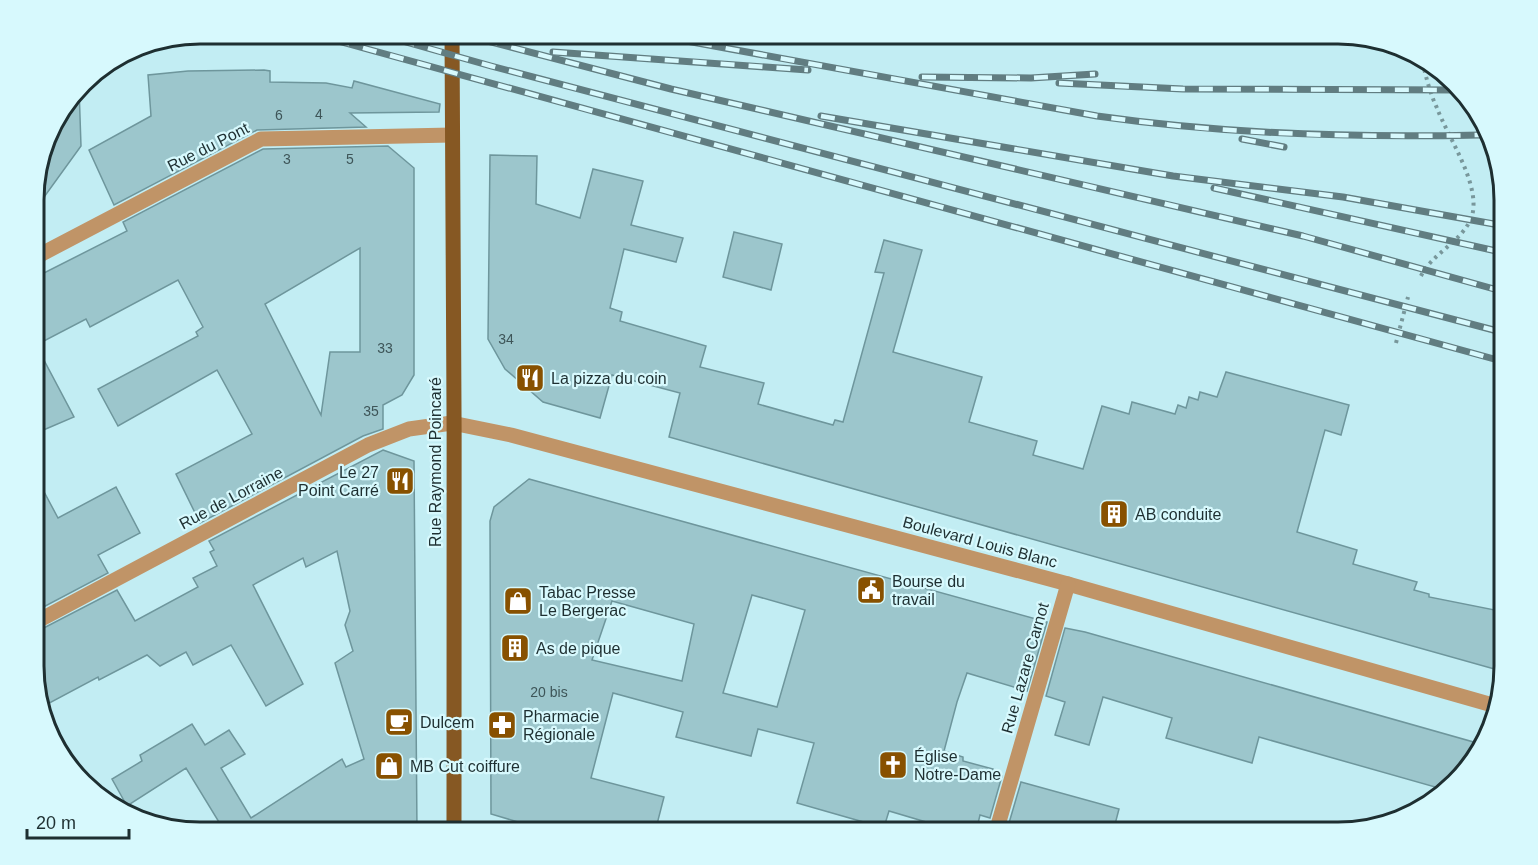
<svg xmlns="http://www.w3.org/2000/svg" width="1538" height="865" viewBox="0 0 1538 865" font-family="Helvetica,sans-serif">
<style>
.building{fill:#9cc6cc;stroke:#6e969c;stroke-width:1.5;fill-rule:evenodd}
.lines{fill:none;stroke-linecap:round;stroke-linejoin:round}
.path{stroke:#78979b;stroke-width:4;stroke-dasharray:3 4.5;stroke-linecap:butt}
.minor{stroke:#c09467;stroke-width:15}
.major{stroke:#865823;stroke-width:15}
.rail-casing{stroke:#617d81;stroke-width:7}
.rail{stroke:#d7f9fd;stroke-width:4.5;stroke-dasharray:14;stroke-linecap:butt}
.labels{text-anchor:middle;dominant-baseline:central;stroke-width:4.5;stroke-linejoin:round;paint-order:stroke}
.number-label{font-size:14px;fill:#3e5558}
.street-label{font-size:16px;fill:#1e2f31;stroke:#d7f9fd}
.poi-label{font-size:16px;fill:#1e2f31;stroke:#d7f9fd;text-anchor:start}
.rim{fill:none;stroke:#1e2f31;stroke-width:3}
</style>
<rect width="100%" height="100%" fill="#c2edf3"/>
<g class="building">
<path d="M264,70L270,71V82L326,83L352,88L354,81L440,104L439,112L350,113L366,127L257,130L114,205L89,150L151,116L148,75L188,71Z"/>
<path d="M79,87L81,146L34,211V178L50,125Z"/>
<path d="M388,146L414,168V375L402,395L383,405V429L363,436L200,523L176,474L252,434L217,370L118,426L98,389L198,336L196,332L203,327L178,280L90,327L86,319L36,345L74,417L34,434V278L127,231L123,222L263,149ZM360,248V352H330L321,415L265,304Z"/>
<path d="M490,155L537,156L536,204L580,218L593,169L643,181L631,225L683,238L676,262L624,249L610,308L622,312L620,321L706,346L700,367L764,383L758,404L833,425L835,420L843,422L884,273L875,272L884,240L922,250L893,352L982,377L969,422L1037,441L1033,455L1083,469L1102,406L1129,414L1132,402L1175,414L1178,405L1186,408L1189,397L1198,400L1200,392L1217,397L1226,372L1349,405L1341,435L1325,430L1297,532L1357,550L1353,564L1417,582L1414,590L1429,594V597L1505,612V672L669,437L680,393L612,375L600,418L543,402L505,369L488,339Z"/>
<path d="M734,232L782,244L771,290L723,277Z"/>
<path d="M383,450L414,461L417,832H225L186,768L127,806L112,779L142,761L140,755L192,724L205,745L229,730L245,754L221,768L251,818L342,759L346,767L364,759L335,663L353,651L345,625L350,611L337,551L306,567L303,558L253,585L303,684L266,706L231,645L193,665L186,652L160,666L147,655L99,680L98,677L42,707L34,687V633L117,590L135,621L198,587L193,578L217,566L210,552L214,550L209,541Z"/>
<path d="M34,473L58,518L116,487L140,533L98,555L108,573L34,612Z"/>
<path d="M529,479L1047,622L1027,691L967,673L957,702L944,751L963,757V761L993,769L992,773L1002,776L990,818L980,815L976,832H971L945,824L943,827L889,811L885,824H882L881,827L797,803L814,743L758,729L751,756L676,737L683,712L613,693L591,778L664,797L655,832H552L491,814L490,521L494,507ZM752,595L805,610L777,707L723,693ZM612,601L694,624L682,681L592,660Z"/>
<path d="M1065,628L1085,632L1484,745L1442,789L1259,737L1252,763L1166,738L1172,718L1103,697L1089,745L1055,735L1065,702L1046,696Z"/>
<path d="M1021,782L1119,809L1113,832H1038L1009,823Z"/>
</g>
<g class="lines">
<g class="path">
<path d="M1421,55C1425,73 1429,91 1437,108C1448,138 1485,190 1470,221C1458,244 1432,254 1421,276"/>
<path d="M1396,343L1408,297"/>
</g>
<g class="minor">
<path d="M34,258L261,139L452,135"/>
<path d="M34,623L368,445L409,429L452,423L511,435L1068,584L1496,706"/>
<path d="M996,832L1068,584"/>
</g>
<path class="major" d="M452,33C455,299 454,566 454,832"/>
<g class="rail-casing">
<g id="rail">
<path d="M309,33L1505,362"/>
<path d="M374,33L491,66L1505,333"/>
<path d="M457,33L671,89L1303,236L1505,292"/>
<path d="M643,33L1097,116C1224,134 1351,138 1480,135"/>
<path d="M553,52L808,70"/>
<path d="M922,77L1031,78L1095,74"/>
<path d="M1059,83L1183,89L1459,90"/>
<path d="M821,116L1173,176L1343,197L1505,226"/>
<path d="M1242,139L1284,147"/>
<path d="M1214,188L1505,253"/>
</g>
</g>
<use href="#rail" class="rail"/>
</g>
<defs>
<g id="restaurant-square" transform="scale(1.5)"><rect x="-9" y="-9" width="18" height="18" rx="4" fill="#885100" stroke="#d7f9fd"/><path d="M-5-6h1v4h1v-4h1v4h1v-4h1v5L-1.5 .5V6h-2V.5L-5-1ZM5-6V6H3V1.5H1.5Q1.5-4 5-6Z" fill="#fff"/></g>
<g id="building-square" transform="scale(1.5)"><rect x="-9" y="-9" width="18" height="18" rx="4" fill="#885100" stroke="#d7f9fd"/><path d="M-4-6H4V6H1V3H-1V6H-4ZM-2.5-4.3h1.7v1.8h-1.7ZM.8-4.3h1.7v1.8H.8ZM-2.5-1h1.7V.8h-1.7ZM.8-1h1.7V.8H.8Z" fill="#fff"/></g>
<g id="civic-square" transform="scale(1.5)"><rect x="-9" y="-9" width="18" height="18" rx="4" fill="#885100" stroke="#d7f9fd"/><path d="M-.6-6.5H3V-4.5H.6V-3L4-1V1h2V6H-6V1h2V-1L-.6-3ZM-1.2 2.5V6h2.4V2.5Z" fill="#fff"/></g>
<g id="shop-square" transform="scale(1.5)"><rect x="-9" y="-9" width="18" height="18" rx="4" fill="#885100" stroke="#d7f9fd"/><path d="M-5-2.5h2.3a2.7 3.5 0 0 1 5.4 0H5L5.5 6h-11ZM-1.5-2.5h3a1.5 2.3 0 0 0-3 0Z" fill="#fff"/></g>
<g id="cafe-square" transform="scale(1.5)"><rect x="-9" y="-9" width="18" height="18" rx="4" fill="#885100" stroke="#d7f9fd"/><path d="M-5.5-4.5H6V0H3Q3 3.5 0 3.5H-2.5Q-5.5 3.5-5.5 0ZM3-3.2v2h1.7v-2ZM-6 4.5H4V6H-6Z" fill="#fff"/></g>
<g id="pharmacy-square" transform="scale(1.5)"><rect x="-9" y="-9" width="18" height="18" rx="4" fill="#885100" stroke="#d7f9fd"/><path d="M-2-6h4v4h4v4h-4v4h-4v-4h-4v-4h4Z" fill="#fff"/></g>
<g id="church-square" transform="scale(1.5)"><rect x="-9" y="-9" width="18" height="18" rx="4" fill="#885100" stroke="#d7f9fd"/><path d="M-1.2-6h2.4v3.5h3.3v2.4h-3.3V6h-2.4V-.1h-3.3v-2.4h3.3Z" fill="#fff"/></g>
</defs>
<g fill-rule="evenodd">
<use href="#restaurant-square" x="530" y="378"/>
<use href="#restaurant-square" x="400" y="481"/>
<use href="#building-square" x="1114" y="514"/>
<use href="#civic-square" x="871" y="590"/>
<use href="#shop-square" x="518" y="601"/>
<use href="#building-square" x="515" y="648"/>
<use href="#cafe-square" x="399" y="722"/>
<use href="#pharmacy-square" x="502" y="725"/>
<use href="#church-square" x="893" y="765"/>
<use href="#shop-square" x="389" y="766"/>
</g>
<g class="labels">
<g class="number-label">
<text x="319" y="114">4</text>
<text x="279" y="115">6</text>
<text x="287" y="159">3</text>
<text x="350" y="159">5</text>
<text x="506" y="339">34</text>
<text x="385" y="348">33</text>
<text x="371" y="411">35</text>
<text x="549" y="692">20 bis</text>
</g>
<g class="street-label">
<text transform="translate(208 147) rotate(-27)">Rue du Pont</text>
<text transform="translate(435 462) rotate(-90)">Rue Raymond Poincaré</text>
<text transform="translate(231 498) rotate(-28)">Rue de Lorraine</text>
<text transform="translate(980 542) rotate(15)">Boulevard Louis Blanc</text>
<text transform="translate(1025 668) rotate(-74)">Rue Lazare Carnot</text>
</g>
<g class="poi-label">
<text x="551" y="378">La pizza du coin</text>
<text x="379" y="472" text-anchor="end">Le 27<tspan x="379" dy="18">Point Carré</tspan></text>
<text x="1135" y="514">AB conduite</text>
<text x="892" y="581">Bourse du<tspan x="892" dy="18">travail</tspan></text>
<text x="539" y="592">Tabac Presse<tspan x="539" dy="18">Le Bergerac</tspan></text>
<text x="536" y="648">As de pique</text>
<text x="523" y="716">Pharmacie<tspan x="523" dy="18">Régionale</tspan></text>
<text x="420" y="722">Dulcem</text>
<text x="914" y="756">Église<tspan x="914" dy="18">Notre-Dame</tspan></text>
<text x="410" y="766">MB Cut coiffure</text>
</g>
</g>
<path d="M0 0H1538V865H0ZM200 44H1338A156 156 0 0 1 1494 200V666A156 156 0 0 1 1338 822H200A156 156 0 0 1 44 666V200A156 156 0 0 1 200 44Z" fill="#d7f9fd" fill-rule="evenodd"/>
<path class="rim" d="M200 44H1338A156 156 0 0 1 1494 200V666A156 156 0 0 1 1338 822H200A156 156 0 0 1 44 666V200A156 156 0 0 1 200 44Z"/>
<path d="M27 829v9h102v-9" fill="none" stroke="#1e2f31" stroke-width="3"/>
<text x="36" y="829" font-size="18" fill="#1e2f31" stroke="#d7f9fd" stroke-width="4.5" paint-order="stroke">20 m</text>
</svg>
